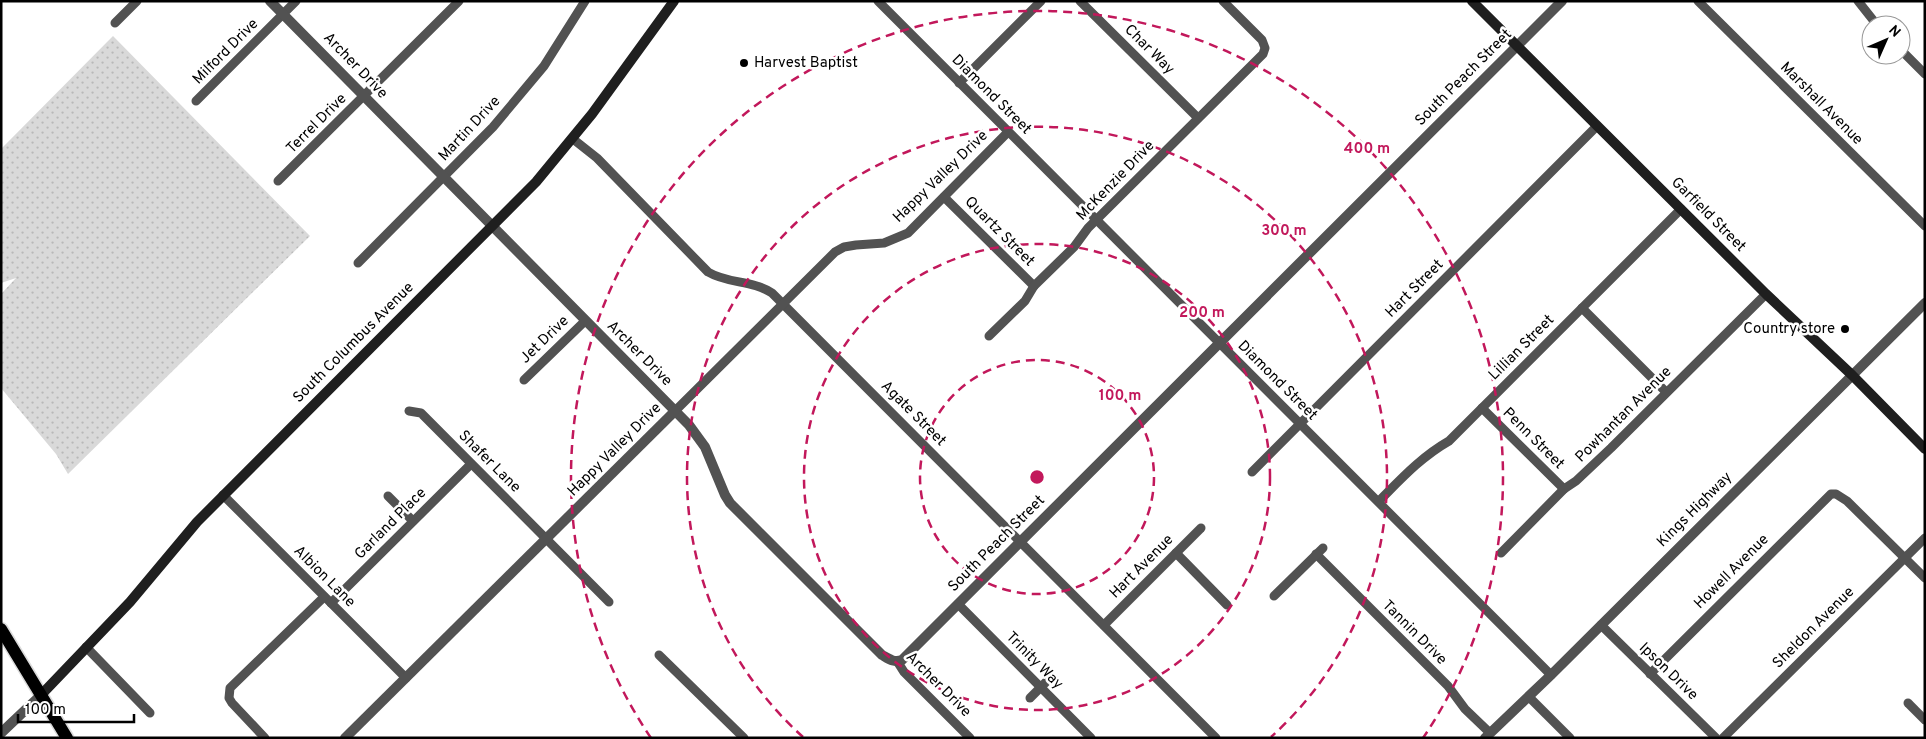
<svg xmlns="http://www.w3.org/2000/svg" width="1926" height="739" viewBox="0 0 1926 739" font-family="Overpass,sans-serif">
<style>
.grass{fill:url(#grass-dots)}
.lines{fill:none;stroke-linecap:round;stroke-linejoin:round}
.primary-casing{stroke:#dbdbdb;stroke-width:15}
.minor{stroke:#525252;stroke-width:9}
.tertiary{stroke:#525252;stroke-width:10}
.secondary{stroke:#1f1f1f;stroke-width:10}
.primary{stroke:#000;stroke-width:12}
.ring{fill:none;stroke:#c2185b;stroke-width:2.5;stroke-dasharray:9 6}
.poi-dot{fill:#000;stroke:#fff;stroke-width:2}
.labels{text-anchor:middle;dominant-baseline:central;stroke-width:5;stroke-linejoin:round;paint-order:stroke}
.street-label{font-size:15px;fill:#000;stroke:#fff}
.poi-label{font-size:15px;fill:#000;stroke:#fff;text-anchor:start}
.centre{fill:#c2185b;stroke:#fff;stroke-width:2.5}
.ring-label{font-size:15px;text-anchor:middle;font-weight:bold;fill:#c2185b;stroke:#fff;stroke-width:5;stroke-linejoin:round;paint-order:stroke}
</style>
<defs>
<pattern id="grass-dots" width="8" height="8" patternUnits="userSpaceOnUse" patternTransform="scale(1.25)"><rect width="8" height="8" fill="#d9d9d9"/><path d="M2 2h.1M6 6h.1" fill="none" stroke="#b8b8b8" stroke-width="1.8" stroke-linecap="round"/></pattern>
</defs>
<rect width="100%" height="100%" fill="#fff"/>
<path class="grass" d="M113,36L310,236L68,474L56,454L1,388V294L16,278L1,283V149Z"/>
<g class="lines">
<g class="primary-casing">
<path id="primary" d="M1,629L67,738"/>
</g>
<g class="minor">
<path d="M878,1L1551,675"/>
<path d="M1080,1L1198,118"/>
<path d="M1698,1L1925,226"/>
<path d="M1858,1L1877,25"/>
<path d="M115,23L137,1"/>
<path d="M1901,50L1925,74"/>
<path d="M959,83L1041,1"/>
<path d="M196,101L296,1"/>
<path d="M573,139L597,158L708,272C728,284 752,280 772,293L1216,738"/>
<path d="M278,181L459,1"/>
<path d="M944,197L1034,286"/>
<path d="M358,263L493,127L544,66L585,1"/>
<path d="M1582,308L1666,392"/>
<path d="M989,336L1025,301L1034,286L1074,247L1088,228L1263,54L1265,48L1262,40L1223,1"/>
<path d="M524,380L585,321"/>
<path d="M1482,408L1564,489"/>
<path d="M409,411L421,413L609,602"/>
<path d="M675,411L835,252L844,247L856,245L884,243L908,233L1008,132"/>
<path d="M1252,472L1597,126"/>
<path d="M223,495L406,678"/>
<path d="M388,496L413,521"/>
<path d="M1379,501C1401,479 1421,457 1449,441L1681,209"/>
<path d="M1176,553L1227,605"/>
<path d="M1501,553L1564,489L1576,481L1611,448L1766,294"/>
<path d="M1316,554L1448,686L1465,709L1490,733"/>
<path d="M1274,596L1323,548"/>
<path d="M331,603L471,464"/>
<path d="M958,604L1091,738"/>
<path d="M1104,625L1201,528"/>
<path d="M1601,625L1716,738"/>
<path d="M86,647L150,713"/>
<path d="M659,655L744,738"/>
<path d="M897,661L904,672L970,738"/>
<path d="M1650,674L1831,494H1836L1847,501L1925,578"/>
<path d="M1529,697L1570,738"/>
<path d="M1030,698L1051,677"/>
<path d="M1908,703L1925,720"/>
<path d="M265,738L232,703L229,698L230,688L324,597"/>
<path d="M1723,738L1925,538"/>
</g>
<g class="tertiary">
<path d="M270,1L689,425L705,447L725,495L730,503L882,655C889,659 894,663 902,660L1562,1"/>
<path d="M1,733L41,695"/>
<path d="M345,738L675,411"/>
<path d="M1485,738L1551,675L1925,303"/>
</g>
<g class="secondary">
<path d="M1472,1L1766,294L1852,375L1925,449"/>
<path d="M41,695L130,602L197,522L536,182L592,114L674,1"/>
</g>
<use href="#primary" class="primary"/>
</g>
<g class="ring">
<circle cx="1037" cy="477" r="117"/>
<circle cx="1037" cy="477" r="233"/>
<path d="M803 737A350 350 0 1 1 1271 737"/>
<path d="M651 738A466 466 0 1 1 1423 738"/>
</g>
<g class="poi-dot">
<circle cx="744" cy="63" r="5"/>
<circle cx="1845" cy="329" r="5"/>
</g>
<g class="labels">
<g class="street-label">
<text transform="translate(1149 50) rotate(45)">Char Way</text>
<text transform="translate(226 52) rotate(-45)">Milford Drive</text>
<text transform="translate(355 66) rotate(46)">Archer Drive</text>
<text transform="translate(1464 78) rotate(-45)">South Peach Street</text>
<text transform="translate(991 95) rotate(45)">Diamond Street</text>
<text transform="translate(1821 104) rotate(45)">Marshall Avenue</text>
<text transform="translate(317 124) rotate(-45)">Terrel Drive</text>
<text transform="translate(470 129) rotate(-47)">Martin Drive</text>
<text transform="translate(941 177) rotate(-44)">Happy Valley Drive</text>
<text transform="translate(1116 181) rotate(-46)">McKenzie Drive</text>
<text transform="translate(1708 215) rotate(45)">Garfield Street</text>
<text transform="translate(999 232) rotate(45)">Quartz Street</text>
<text transform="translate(1415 289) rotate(-45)">Hart Street</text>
<text transform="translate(545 340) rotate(-44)">Jet Drive</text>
<text transform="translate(354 343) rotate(-45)">South Columbus Avenue</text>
<text transform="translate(1522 348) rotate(-45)">Lillian Street</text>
<text transform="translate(639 354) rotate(45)">Archer Drive</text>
<text transform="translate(1277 381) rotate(45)">Diamond Street</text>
<text transform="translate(913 414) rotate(45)">Agate Street</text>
<text transform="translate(1624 415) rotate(-45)">Powhantan Avenue</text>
<text transform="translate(1533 439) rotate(45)">Penn Street</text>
<text transform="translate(615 450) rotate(-45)">Happy Valley Drive</text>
<text transform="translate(489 462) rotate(45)">Shafer Lane</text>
<text transform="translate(1695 510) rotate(-45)">Kings Highway</text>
<text transform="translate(391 524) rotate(-45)">Garland Place</text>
<text transform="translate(997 544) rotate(-45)">South Peach Street</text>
<text transform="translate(1142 567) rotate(-45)">Hart Avenue</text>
<text transform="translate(1732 572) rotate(-45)">Howell Avenue</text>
<text transform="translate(324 577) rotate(45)">Albion Lane</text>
<text transform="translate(1814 628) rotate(-45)">Sheldon Avenue</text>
<text transform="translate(1414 633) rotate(45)">Tannin Drive</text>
<text transform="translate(1034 661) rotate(45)">Trinity Way</text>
<text transform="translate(1668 672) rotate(44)">Ipson Drive</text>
<text transform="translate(938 685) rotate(45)">Archer Drive</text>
</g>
<g class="poi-label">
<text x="754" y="63">Harvest Baptist</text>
<text x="1835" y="329" text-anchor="end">Country store</text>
</g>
</g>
<circle cx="1037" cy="477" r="8" class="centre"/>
<g class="ring-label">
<text x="1367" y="153">400 m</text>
<text x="1284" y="235">300 m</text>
<text x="1202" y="317">200 m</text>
<text x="1120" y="400">100 m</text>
</g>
<rect width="1926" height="739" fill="none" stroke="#000000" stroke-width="5"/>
<g transform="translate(1886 40) rotate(45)"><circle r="24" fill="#ffffff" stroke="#999999"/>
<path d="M0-4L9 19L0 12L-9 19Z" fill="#000000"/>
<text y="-8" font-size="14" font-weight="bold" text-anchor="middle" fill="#000000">N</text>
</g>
<path d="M18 714v8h116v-8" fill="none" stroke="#000000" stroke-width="2.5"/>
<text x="25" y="714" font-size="15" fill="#000000" stroke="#ffffff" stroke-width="4" paint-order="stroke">100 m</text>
</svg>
